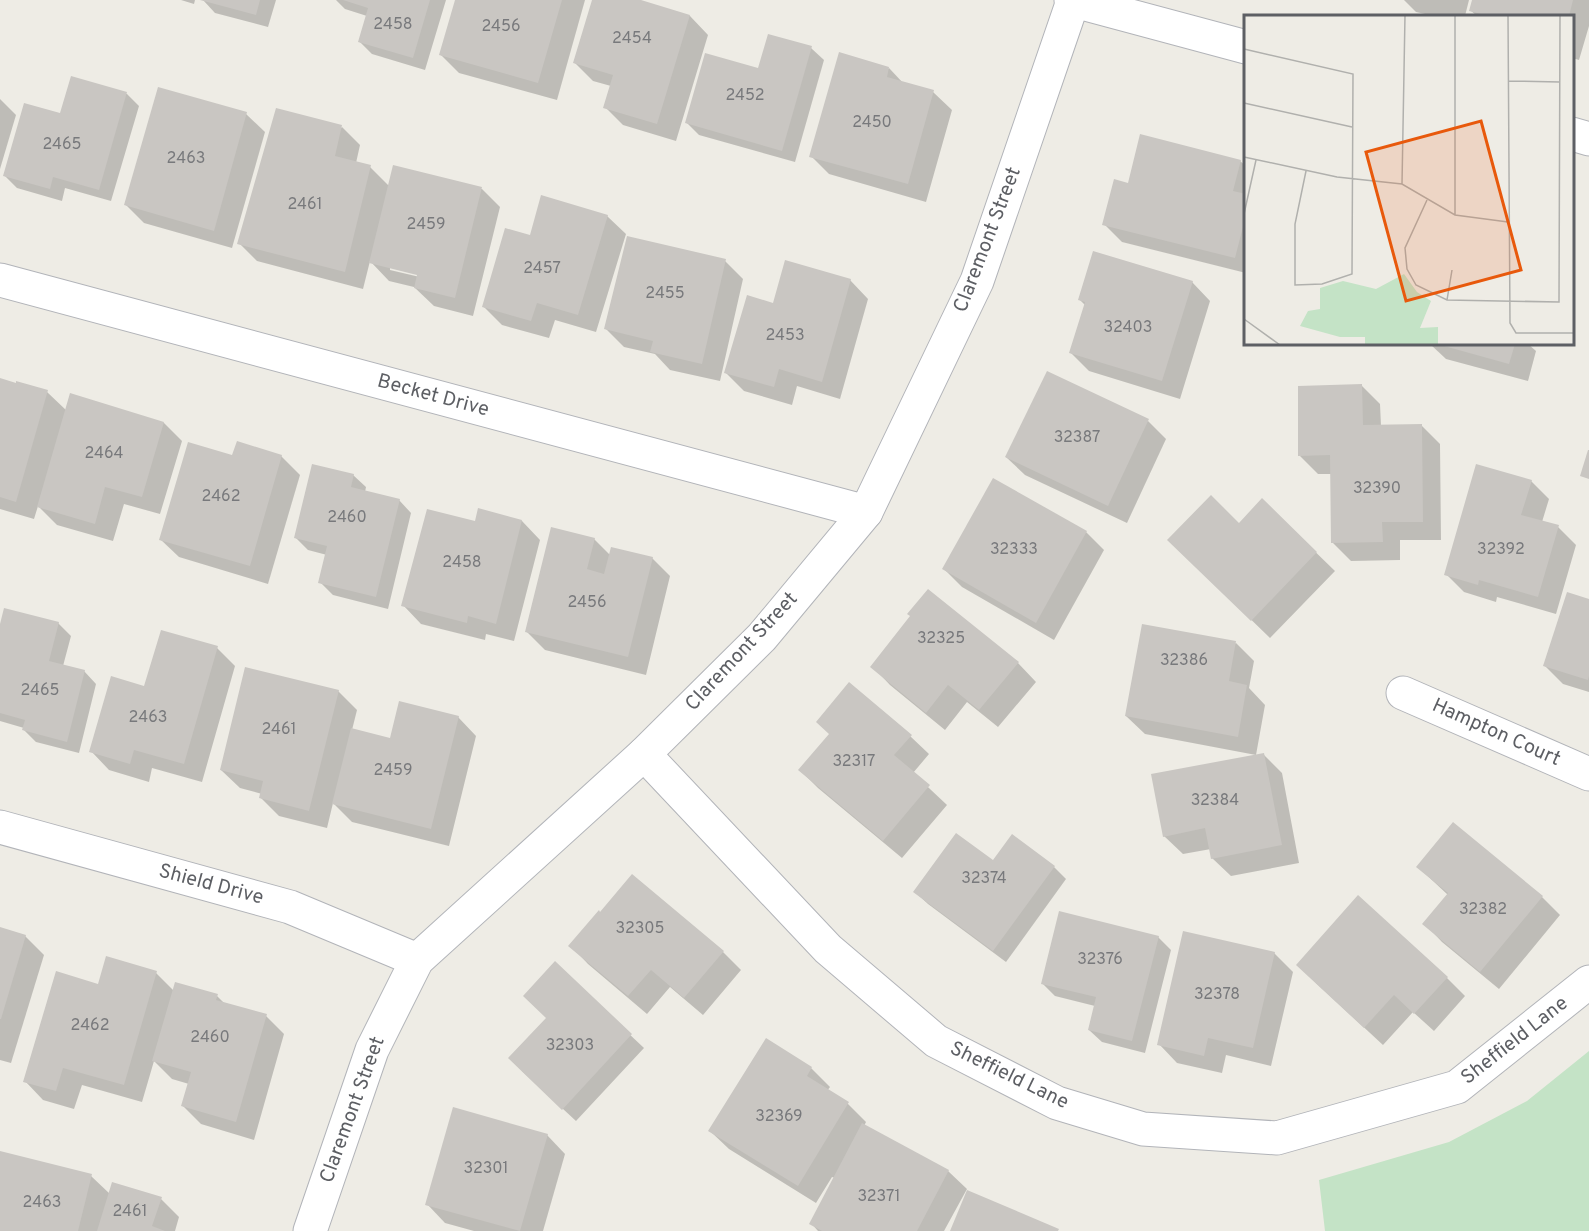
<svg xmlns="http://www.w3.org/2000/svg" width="1589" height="1231" viewBox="0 0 1589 1231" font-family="Overpass,sans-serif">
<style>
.green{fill:#c4e3c6}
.shadow{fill:#0003;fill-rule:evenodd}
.building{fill:#c9c6c2}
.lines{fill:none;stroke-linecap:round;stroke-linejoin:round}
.street-casing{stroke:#b2b4b9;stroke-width:35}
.street{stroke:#fff;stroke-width:33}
.labels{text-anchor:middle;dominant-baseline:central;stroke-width:6;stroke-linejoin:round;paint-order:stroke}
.number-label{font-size:16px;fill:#78797c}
.street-label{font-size:20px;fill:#5d5f64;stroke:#fff}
.inset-road{fill:none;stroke:#b0b0ad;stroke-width:1.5}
.view{fill:#e8590c;fill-opacity:0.15;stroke:#e8590c;stroke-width:3}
.inset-edge{fill:none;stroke:#5d5f64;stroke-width:3}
</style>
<rect width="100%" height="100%" fill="#eeece5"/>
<path class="green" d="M1589,1051V1231H1325L1319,1180L1449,1142L1527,1101Z"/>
<g class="shadow">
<path d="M181,0H195L194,4Z"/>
<path d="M203,0H276L268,27L215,13Z"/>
<path d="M336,0H446L425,70L372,54L359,41L367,16L345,9Z"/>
<path d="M456,0H585L557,100L459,73L441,55Z"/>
<path d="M593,0H636L690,16L708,35L676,141L623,125L605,107L611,86L593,81L574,62Z"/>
<path d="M1404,0H1469L1465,16H1434L1416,12Z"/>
<path d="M1473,0H1589V26L1579,60L1572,58V16H1477L1470,10Z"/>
<path d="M811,48L824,60L795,162L699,135L687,123Z"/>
<path d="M889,68L904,84L933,92L952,110L926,202L829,174L811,156Z"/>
<path d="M72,78L127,94L139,106L111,201L65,188L62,201L17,188L5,176L61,115Z"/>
<path d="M0,99L16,115L0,169Z"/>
<path d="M246,114L265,132L232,248L144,223L126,205Z"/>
<path d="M342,127L360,145L356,163L370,167L389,186L482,189L500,207L473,316L434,306L414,287L389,281L370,261L363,289L257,261L239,243ZM390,267L425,275L424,278L390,270Z"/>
<path d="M1240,161L1246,166V273L1122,242L1104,224L1129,185Z"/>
<path d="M607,216L626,234L596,332L555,320L549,338L502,325L483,306L531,237Z"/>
<path d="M725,261L743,279L720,381L670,370L655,354L624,347L606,329Z"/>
<path d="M850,280L868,299L840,399L797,386L792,405L744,391L726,373L774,304Z"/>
<path d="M1192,282L1210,301L1180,399L1089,371L1071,353L1085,305L1080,300Z"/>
<path d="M1430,344H1528L1536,351L1528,381L1446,359Z"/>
<path d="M0,380L47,392L67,411L164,423L182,441L160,514L124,504L113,541L57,525L38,506L34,519L0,509Z"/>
<path d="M1362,386L1380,404L1381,426H1422L1440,444L1441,540H1400V560L1351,561L1332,542V474H1318L1300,456Z"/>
<path d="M1148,421L1166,439L1127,523L1025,475L1006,457Z"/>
<path d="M281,456L300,475L268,584L179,557L160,539L233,457Z"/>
<path d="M353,475L366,487L365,492L399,500L411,513L388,609L333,595L320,582L327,555L308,550L295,537Z"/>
<path d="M1531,481L1549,499L1542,522L1558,527L1576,545L1556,614L1497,597L1496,602L1464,592L1446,574Z"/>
<path d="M1262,500L1335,571L1270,638L1169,540L1239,525Z"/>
<path d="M522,521L540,540L514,641L486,634L485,640L421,624L403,605L476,523Z"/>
<path d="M1086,532L1104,550L1054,640L962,587L944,569Z"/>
<path d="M594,539L610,555L652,558L670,576L646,675L545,650L527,632Z"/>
<path d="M1589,600V692L1563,684L1545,666Z"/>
<path d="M912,617L1018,663L1036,682L998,727L967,702L945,730L890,685L872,666Z"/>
<path d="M58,623L71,636L63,666L84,671L96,684L79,753L36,742L24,730V728L0,721V630Z"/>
<path d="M1236,643L1254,661L1249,688L1265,705L1256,755L1145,734L1126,716Z"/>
<path d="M217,648L235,666L202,782L152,768L149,782L109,770L91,751L145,688Z"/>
<path d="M338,691L357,710L352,730L391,740L458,717L476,736L449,846L352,822L333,803L327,828L279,816L261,798L262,794L240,788L221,770Z"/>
<path d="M910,736L929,754L913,773L947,805L902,858L818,788L800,770Z"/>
<path d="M1264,755L1282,773L1299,863L1231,876L1212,858L1211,849L1183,854L1164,836Z"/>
<path d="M993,862L1054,867L1066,879L1006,962L928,904L915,892Z"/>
<path d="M1418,867L1542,897L1560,915L1499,989L1442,942L1424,923L1448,895Z"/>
<path d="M0,929L25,936L44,955L11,1063L0,1060Z"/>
<path d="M1158,937L1171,950L1145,1053L1102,1042L1089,1030L1095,1006L1055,996L1043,984Z"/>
<path d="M570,945L723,952L741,970L703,1015L670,987L647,1014L588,964Z"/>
<path d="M1274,953L1293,972L1271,1066L1226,1055L1222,1073L1177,1063L1159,1044Z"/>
<path d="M555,964L644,1048L576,1121L522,1071L548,1018Z"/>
<path d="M156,973L174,991L217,996L225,1004L266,1016L284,1034L254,1140L201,1124L183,1106L189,1084L172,1079L154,1061L142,1102L82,1085L74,1109L43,1100L25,1081L99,985Z"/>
<path d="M1447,978L1465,996L1434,1031L1413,1012L1383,1045L1316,983Z"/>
<path d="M767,1040L811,1068L830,1087L827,1091L848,1104L866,1122L864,1126L948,1171L967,1189L944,1231H818L811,1223L835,1178L832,1177L816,1203L729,1149L710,1131Z"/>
<path d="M547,1135L565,1154L543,1231H474L445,1223L427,1204Z"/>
<path d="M0,1153L91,1176L110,1194L161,1199L179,1217L175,1231H0Z"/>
</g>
<g class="building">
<path d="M200,0H260L256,15Z"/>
<path d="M343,0H430L413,58L358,42L368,8Z"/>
<path d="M455,0H562L538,83L439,55Z"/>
<path d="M592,0H641L690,15L657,124L603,108L613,75L573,63Z"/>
<path d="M1472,0H1573L1569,16H1489L1469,11Z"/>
<path d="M768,34L812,46L782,151L685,123L705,53L758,68Z"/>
<path d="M839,52L889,67L887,77L934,90L908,184L809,157Z"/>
<path d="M71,76L127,92L99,190L53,177L50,189L3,176L24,103L60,113Z"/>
<path d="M158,87L247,112L214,231L124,205Z"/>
<path d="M276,108L342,125L335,156L371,165L345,272L237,244Z"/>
<path d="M1140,134L1241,160L1233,191L1246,194V215L1235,258L1102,225L1114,179L1128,183Z"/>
<path d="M393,165L482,187L455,298L414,288L417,275L369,263Z"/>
<path d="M541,195L608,215L578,315L537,303L531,321L482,307L505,228L530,235Z"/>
<path d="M627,236L726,259L702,364L650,352L653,341L604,329Z"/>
<path d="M1093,251L1193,281L1162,381L1069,353L1085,302L1078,300Z"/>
<path d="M785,260L851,279L822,382L779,369L774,387L724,373L747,295L773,303Z"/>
<path d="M1437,344H1515L1509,364Z"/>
<path d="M1047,371L1149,419L1108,506L1005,457Z"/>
<path d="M0,378L16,383V381L48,390L16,502L0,497Z"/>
<path d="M1362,384L1363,425L1422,424L1423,522H1382L1383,542L1331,543L1330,455L1298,456V386Z"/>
<path d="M70,393L164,422L142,497L105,487L95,524L37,507Z"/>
<path d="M237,441L282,455L250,566L159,540L188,442L232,455Z"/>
<path d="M1588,450H1589V479L1580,476Z"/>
<path d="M312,464L354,474L351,487L400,499L376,597L318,583L327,546L294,538Z"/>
<path d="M1476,464L1532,480L1521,515L1559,525L1538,597L1479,580L1478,585L1444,575Z"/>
<path d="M993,478L1087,531L1036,623L942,569Z"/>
<path d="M1211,495L1239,523L1262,498L1317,552L1251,621L1167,540Z"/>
<path d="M478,508L522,520L496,624L468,616L467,623L401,606L427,509L475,521Z"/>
<path d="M551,527L595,538L587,569L604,574L611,547L653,557L628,657L525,632Z"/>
<path d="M928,589L1019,662L979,710L948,685L926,713L870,667L910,616L907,614Z"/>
<path d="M1567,592L1589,599V676L1588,680L1543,666Z"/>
<path d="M4,608L59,622L49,661L85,670L67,742L22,730L25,720L0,713V624Z"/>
<path d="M1142,624L1236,641L1229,681L1247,685L1238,737L1125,716Z"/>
<path d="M161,630L218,646L184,764L134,750L130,764L89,752L111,676L144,686Z"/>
<path d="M245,667L339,690L309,811L259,798L263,781L220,770Z"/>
<path d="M849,682L912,735L894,755L930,785L883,841L798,770L829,734L816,722Z"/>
<path d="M399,701L459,716L431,829L332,804L351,728L390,738Z"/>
<path d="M1264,753L1282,845L1211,859L1205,828L1163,837L1151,774Z"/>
<path d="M1453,822L1543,896L1480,972L1422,924L1448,893L1416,867Z"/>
<path d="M956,833L993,860L1012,834L1055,866L993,951L913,892Z"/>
<path d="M632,874L724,951L684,998L651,970L628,996L568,946L599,910L600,912Z"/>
<path d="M1358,895L1448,977L1414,1014L1394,995L1364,1028L1296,965Z"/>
<path d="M1059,911L1159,936L1132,1041L1088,1030L1096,997L1041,984Z"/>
<path d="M0,927L26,935L1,1019H0Z"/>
<path d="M1183,931L1275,952L1253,1048L1208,1038L1204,1056L1157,1045Z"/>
<path d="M106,956L157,971L124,1085L63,1068L56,1091L23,1082L56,971L98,984Z"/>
<path d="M555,961L632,1034L562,1110L508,1058L546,1018L523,996Z"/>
<path d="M175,982L218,994L216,1000L267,1014L236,1122L181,1106L191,1072L152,1061Z"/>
<path d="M766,1038L812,1067L807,1076L849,1102L798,1186L708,1131Z"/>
<path d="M453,1107L548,1134L520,1231L425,1205Z"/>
<path d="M862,1123L949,1170L917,1231H822L809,1224Z"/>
<path d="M0,1151L92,1174L78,1231H0Z"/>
<path d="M112,1182L162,1197L152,1226L165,1231H97Z"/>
<path d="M967,1190L1059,1229L1058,1231H950Z"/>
</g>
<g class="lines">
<g class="street-casing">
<g id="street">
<path d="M1071,0L1246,47"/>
<path d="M1572,134L1589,139"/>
<path d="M0,280L866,512"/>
<path d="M1403,693L1589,774"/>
<path d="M644,754L828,949L936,1041L1057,1103L1143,1129L1277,1138L1457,1087L1589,982"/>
<path d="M0,827L290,907L417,960"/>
<path d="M310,1231L372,1050L417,960L644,754L762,637L866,512L977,281L1073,1"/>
</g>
</g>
<use href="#street" class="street"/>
</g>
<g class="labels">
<g class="number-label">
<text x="393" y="25">2458</text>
<text x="501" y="27">2456</text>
<text x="632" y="39">2454</text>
<text x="745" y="96">2452</text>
<text x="872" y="123">2450</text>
<text x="62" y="145">2465</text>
<text x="186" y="159">2463</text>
<text x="305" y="205">2461</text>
<text x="426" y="225">2459</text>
<text x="542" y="269">2457</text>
<text x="665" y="294">2455</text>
<text x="1128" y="328">32403</text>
<text x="785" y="336">2453</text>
<text x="1077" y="438">32387</text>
<text x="104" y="454">2464</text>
<text x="1377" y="489">32390</text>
<text x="221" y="497">2462</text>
<text x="347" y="518">2460</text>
<text x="1014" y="550">32333</text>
<text x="1501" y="550">32392</text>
<text x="462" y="563">2458</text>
<text x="587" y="603">2456</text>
<text x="941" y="639">32325</text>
<text x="1184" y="661">32386</text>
<text x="40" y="691">2465</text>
<text x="148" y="718">2463</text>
<text x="279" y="730">2461</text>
<text x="854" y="762">32317</text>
<text x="393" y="771">2459</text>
<text x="1215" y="801">32384</text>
<text x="984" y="879">32374</text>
<text x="1483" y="910">32382</text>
<text x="640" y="929">32305</text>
<text x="1100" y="960">32376</text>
<text x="1217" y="995">32378</text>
<text x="90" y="1026">2462</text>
<text x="210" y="1038">2460</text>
<text x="570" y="1046">32303</text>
<text x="779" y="1117">32369</text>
<text x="486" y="1169">32301</text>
<text x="879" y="1197">32371</text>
<text x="42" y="1203">2463</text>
<text x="130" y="1212">2461</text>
</g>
<g class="street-label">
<text transform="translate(988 240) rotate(-69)">Claremont Street</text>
<text transform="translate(433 396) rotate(15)">Becket Drive</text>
<text transform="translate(742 652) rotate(-47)">Claremont Street</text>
<text transform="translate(1496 733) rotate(24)">Hampton Court</text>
<text transform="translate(211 885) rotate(15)">Shield Drive</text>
<text transform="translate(1515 1041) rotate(-38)">Sheffield Lane</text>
<text transform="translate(1009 1076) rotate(26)">Sheffield Lane</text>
<text transform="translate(353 1110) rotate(-70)">Claremont Street</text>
</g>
</g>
<g transform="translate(1244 15)">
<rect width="330" height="330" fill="#eeece5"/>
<path d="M160,259L173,277L187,286L176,313L194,312V330H121V322H96L56,311L64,296L76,294V273L99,266L132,274Z" fill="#c4e3c6"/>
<path class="inset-road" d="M211,0V200M264,0L266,308L272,318H330M0,34L109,59L108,259L78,269L51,270V209L62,156M264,66L316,67M0,88L108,112M0,142L93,162L158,169L211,200L264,207M158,169L161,0M183,185L161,233L163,254L172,270L203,285L315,287L316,0M0,199L12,145M203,285L208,255M0,304L36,330"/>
<path class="view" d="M237,106L277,255L162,286L122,137Z"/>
<rect width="330" height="330" class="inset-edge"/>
</g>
</svg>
